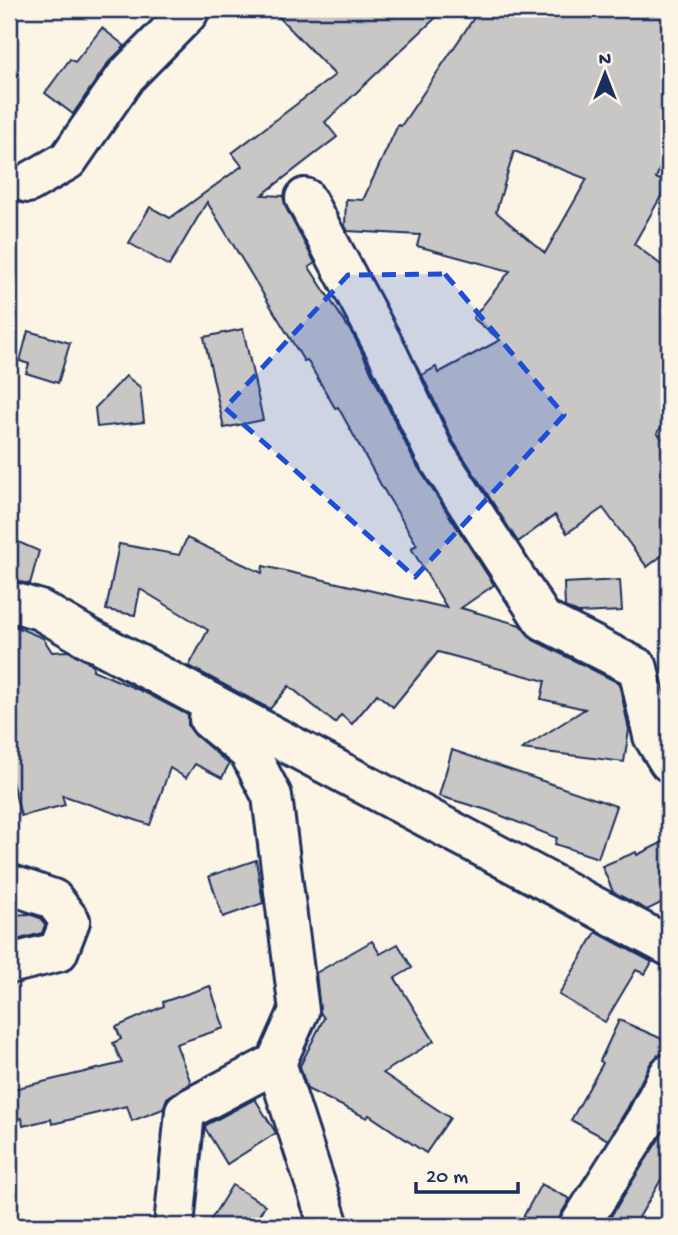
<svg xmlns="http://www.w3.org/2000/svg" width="678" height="1235" viewBox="0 0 678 1235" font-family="'Gochi Hand',sans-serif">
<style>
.building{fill:#c8c7c6;stroke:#1b2f5e;stroke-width:2;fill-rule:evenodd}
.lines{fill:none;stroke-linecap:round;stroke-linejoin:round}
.minor-casing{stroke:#1b2f5e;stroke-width:44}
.minor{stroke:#fcf5e5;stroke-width:38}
.marked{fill:#1d4ed8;fill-opacity:0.2;stroke:#1d4ed8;stroke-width:5;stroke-dasharray:14 9;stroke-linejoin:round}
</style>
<rect width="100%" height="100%" fill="#fcf5e5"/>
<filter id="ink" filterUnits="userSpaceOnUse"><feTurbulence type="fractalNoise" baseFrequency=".0143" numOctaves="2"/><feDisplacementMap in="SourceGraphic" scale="14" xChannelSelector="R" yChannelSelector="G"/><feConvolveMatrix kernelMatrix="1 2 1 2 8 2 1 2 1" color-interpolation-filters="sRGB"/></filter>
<g filter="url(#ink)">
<g class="building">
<path d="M271,9H445L325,122L337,137L262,195L283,196L286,208L315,263L309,267L355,338L414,461L494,585L461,608L520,625L533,640L619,683L629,730L624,762L522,749L585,709L541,699L545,681L438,652L393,707L377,694L352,724L341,715L335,723L289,686L270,709L189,666L208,630L140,589L135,615L106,610L119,544L179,555L187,538L262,573L263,566L447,608L411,548L417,545L381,485L338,407L335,408L307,360L304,361L207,202L169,266L129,243L150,207L170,218L242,166L232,153L335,75Z"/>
<path d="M480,9H669V146L656,178L668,184L634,244L669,271V417L657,433L669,445V550L647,567L603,508L567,533L555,515L518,542L453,441L422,375L436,367L438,373L500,340L473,318L510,271L417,246L420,235L348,231L345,226L346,199L363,200L398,125L401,126ZM514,151L587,179L545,253L496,212Z"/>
<path d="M102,28L125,46L108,63L73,114L45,93L70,59L75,62Z"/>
<path d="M243,329L263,420L224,428L204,337Z"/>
<path d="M28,331L70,343L58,383L26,373L29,364L20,361Z"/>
<path d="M126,376L140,387L144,422L97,427L95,408Z"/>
<path d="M9,538L39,551L30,584L9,580Z"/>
<path d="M620,580L622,611L578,613L565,607L564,583Z"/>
<path d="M9,624L43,638L52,652L68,651L93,665V670L146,693L188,715V726L195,735L229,764L222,778L195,764L186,778L170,768L150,825L62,795L65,805L21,816L9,770Z"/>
<path d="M452,750L616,806L598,858L555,844L557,838L487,810L439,796Z"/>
<path d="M669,839V899L647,910L613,892L602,866L636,852L637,855Z"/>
<path d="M256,860L263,903L223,917L209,876Z"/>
<path d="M29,914L40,918L45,925L42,933L9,942V915Z"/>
<path d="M596,932L652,962L645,974L636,970L605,1022L559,995Z"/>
<path d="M372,941L380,954L398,944L412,968L395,978L434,1041L383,1073L450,1118L426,1153L369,1115L367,1118L307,1089L300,1066L324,1018L320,1012L316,973Z"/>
<path d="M210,986L224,1028L176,1044L191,1083L167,1098L163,1109L132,1121L127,1106L52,1124L51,1119L23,1126L22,1118L9,1121V1090L122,1063L113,1043L121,1039L116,1027L164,1006L163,1002Z"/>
<path d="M619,1020L669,1042V1052L658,1055L650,1064L627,1109L608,1140L571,1120L603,1063L600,1061Z"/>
<path d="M255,1099L276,1133L227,1164L205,1128L206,1125Z"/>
<path d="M669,1122V1166L634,1226H605Z"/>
<path d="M541,1184L570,1199L561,1214L557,1226H537L522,1219Z"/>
<path d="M232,1185L265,1205L253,1226H207Z"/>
</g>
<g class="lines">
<g class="minor-casing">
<g id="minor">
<path d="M28,183L68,160L126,76L188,13V9"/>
<path d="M305,198L387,352L434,452L543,620L638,668L653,736L669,762"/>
<path d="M9,601L40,610L85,636L669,946"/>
<path d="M9,884L53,899L70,921L58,952L9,964"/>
<path d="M276,1063L329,1226"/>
<path d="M174,1226L185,1111L276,1063L299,1011L272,796L249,752L209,719"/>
<path d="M579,1226L646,1120L669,1074"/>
</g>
</g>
<use href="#minor" class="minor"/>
</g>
</g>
<path class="marked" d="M445,274L564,415L415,577L225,408L348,275Z"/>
<rect width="678" height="1235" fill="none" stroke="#fcf5e5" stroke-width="35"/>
<rect x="18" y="18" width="643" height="1200" fill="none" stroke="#1b2f5e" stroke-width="2.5" filter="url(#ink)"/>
<g transform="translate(605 74)" stroke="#fcf5e5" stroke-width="5" paint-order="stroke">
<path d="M0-5L12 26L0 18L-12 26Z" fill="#1b2f5e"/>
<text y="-10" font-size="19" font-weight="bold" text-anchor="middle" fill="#1b2f5e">N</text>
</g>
<path d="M416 1182v10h102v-10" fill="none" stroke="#1b2f5e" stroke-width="3.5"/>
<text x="426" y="1182" font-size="21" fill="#1b2f5e" stroke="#fcf5e5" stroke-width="5" paint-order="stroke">20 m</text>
</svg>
